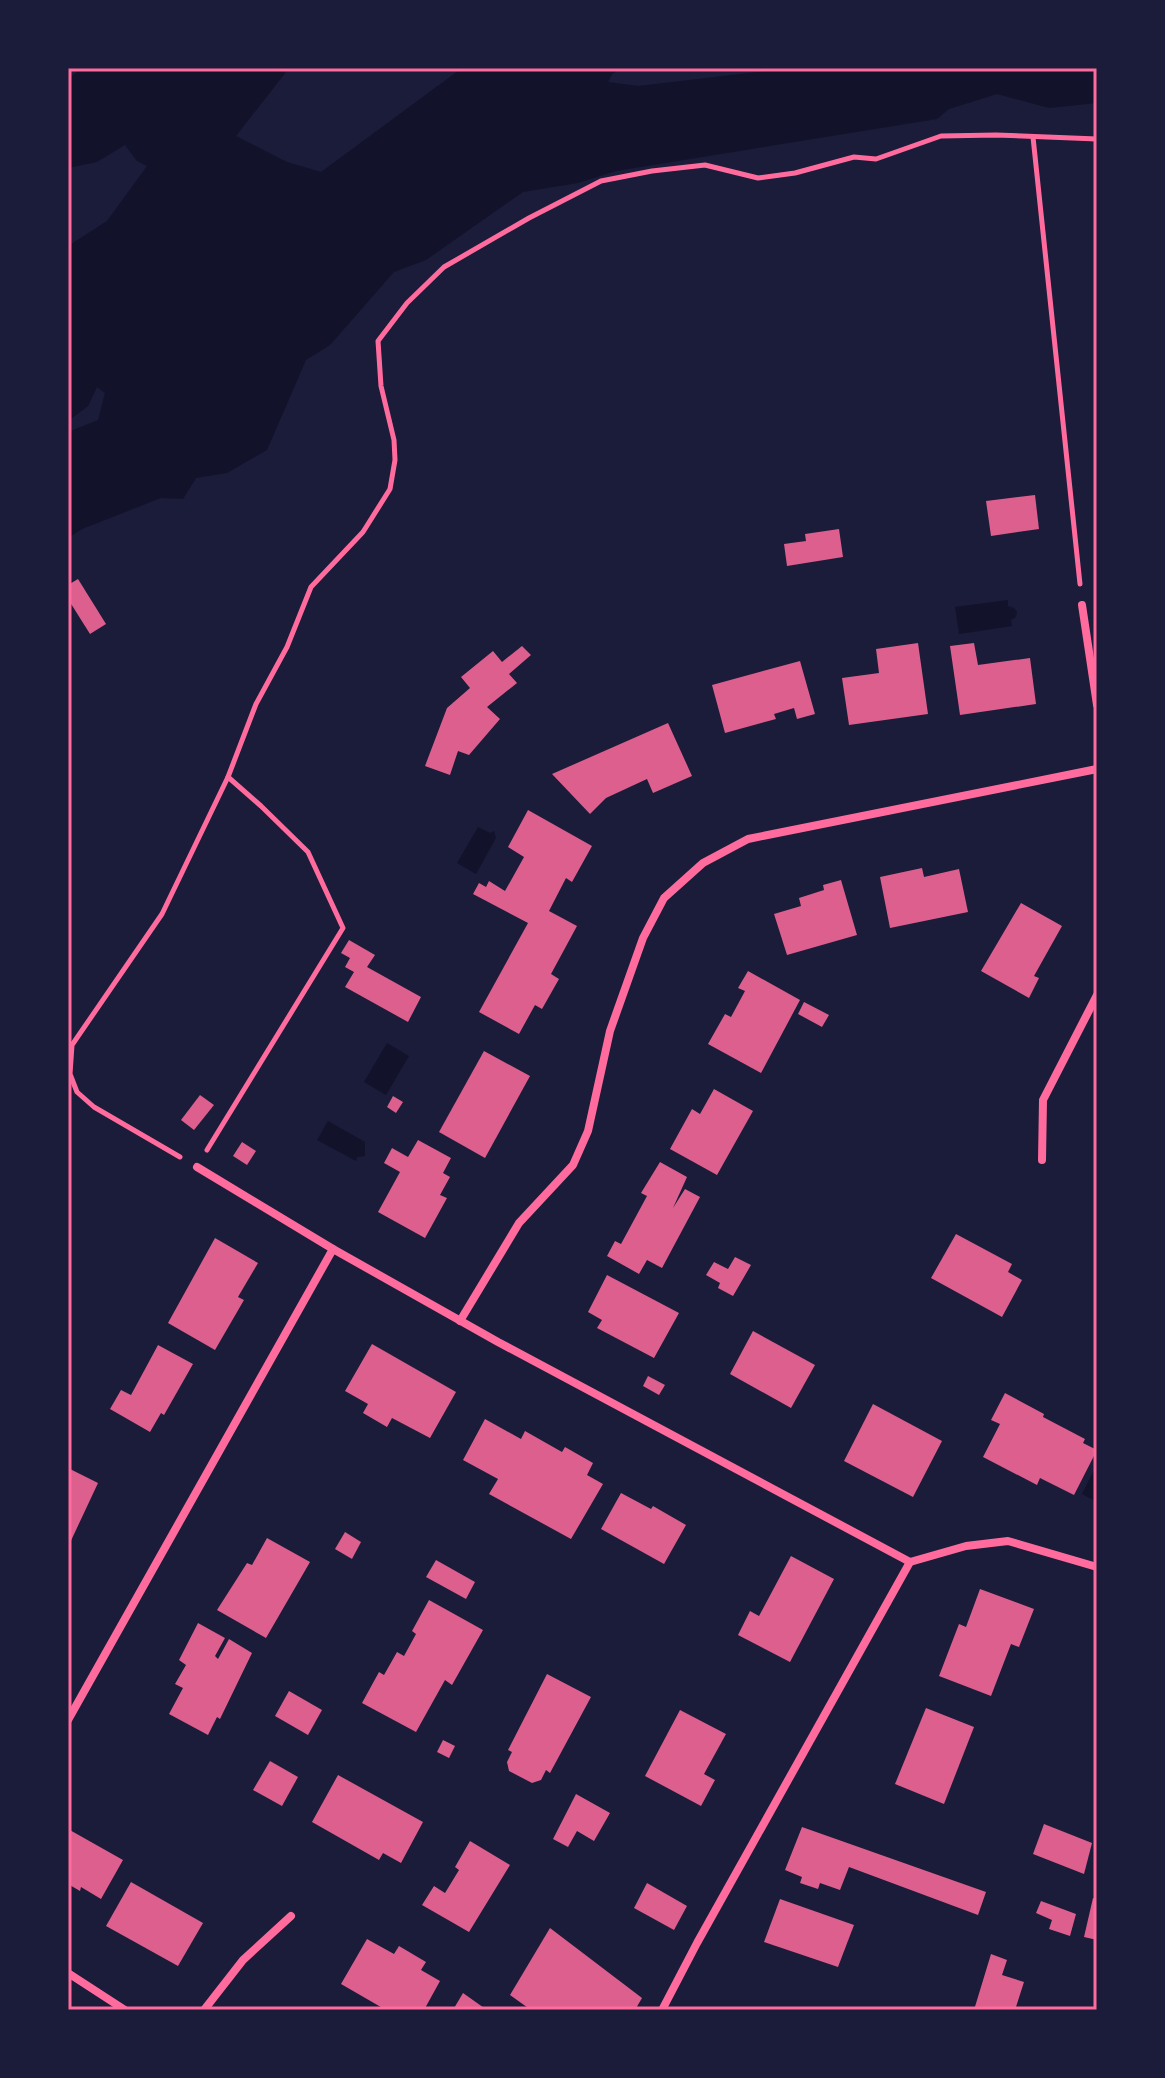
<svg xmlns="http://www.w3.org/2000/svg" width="1165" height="2078" viewBox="0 0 1165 2078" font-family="'PT Serif',serif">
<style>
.water{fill:#12122b}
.building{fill:#dd5f8e}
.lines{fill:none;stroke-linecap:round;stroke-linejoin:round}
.path{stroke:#ff6b9d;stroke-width:5}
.minor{stroke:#ff6b9d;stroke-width:8}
.neatline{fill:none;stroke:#ff6b9d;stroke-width:3}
</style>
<rect width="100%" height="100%" fill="#1b1b3a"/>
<g class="water">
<path d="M82,68H289L236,136L287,162L321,172L462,68H623L612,74L608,82L638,86L793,68H1097V103L1049,108L997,94L949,109L937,119L616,171L578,183L523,192L426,260L394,272L330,345L306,360L267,450L227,473L196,478L183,499L161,498L82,529L68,538V432L98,420L105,393L97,387L88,406L68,421V246L107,221L147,166L137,161L125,145L97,162L68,168V79Z"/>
<path d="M1008,600V606L1014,608L1017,612L1016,617L1011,620L1012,626L959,634L955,607Z"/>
<path d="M478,827L490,833L494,831L496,838L476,874L457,863Z"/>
<path d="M387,1043L409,1056L386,1095L364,1082Z"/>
<path d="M328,1121L365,1142V1156L357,1157L356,1161L317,1140Z"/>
<path d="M1095,1468L1097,1469V1502L1082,1494Z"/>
</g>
<g class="building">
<path d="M1035,495L1039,529L991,536L986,501Z"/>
<path d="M839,529L843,557L787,566L784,544L806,541L805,534Z"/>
<path d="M78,579L106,624L90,634L68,599V585Z"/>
<path d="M918,643L928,714L849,725L842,678L879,673L876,649Z"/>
<path d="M974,643L978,665L1030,658L1036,704L960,715L950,646Z"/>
<path d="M522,646L531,655L509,674L517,683L487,707L500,719L469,755L458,751L450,775L425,766L447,708L470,688L461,677L493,651L502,662Z"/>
<path d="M800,661L815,714L797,719L794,708L774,714L776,719L725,733L712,685Z"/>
<path d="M668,723L692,776L653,793L647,779L606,798L590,814L552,774Z"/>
<path d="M528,810L592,846L572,882L566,878L549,911L577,926L551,974L559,979L542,1009L535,1005L519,1034L479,1012L528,923L473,894L479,883L486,887L489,881L505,891L524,857L508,847Z"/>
<path d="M922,868L924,877L959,869L968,912L890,928L880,877Z"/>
<path d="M841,880L857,935L787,955L774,914L801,906L799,898L824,890L823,885Z"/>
<path d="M1021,903L1062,926L1034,976L1039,978L1029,998L981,971Z"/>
<path d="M349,940L375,955L367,967L421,997L408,1022L345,987L354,972L345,967L350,958L341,953Z"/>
<path d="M748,971L800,1000L761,1073L708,1044L725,1014L731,1017L745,991L738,988Z"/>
<path d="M804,1002L829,1015L822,1027L798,1014Z"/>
<path d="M484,1051L530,1076L485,1158L439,1132Z"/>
<path d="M714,1089L753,1111L717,1175L670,1149L692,1109L700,1114Z"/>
<path d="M200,1095L214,1105L194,1130L181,1120Z"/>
<path d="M393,1096L403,1102L396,1113L387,1107Z"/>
<path d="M418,1140L451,1158L443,1173L450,1177L440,1195L447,1198L425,1238L378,1212L400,1172L384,1163L392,1148L408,1157Z"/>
<path d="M242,1142L256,1151L247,1165L233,1156Z"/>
<path d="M660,1162L687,1177L673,1208L685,1189L700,1197L662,1268L647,1260L639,1274L607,1256L615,1241L621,1244L647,1196L641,1193Z"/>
<path d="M956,1234L1012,1264L1008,1272L1022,1280L1002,1317L931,1278Z"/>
<path d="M215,1238L258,1263L238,1297L244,1300L215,1350L168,1323Z"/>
<path d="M735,1257L751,1265L733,1296L718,1288L720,1283L706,1275L714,1262L728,1269Z"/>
<path d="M607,1275L679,1313L654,1358L597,1328L602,1320L588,1312Z"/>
<path d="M753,1331L815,1365L791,1408L730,1374Z"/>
<path d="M372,1344L456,1392L430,1438L392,1418L387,1427L363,1413L368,1404L345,1391Z"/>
<path d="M158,1345L193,1364L164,1415L161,1413L150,1432L110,1409L121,1390L131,1395Z"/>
<path d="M648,1376L665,1385L659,1395L643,1386Z"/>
<path d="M1005,1393L1044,1414L1043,1417L1085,1439L1083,1443L1097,1450L1074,1495L1040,1478L1037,1485L983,1457L1000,1424L991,1420Z"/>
<path d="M873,1404L942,1441L913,1497L844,1461Z"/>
<path d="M485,1419L521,1439L525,1431L562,1452L565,1447L593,1463L587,1475L603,1484L571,1539L489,1494L498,1479L463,1460Z"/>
<path d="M68,1468L98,1483L68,1547Z"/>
<path d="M621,1493L651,1509L653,1506L686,1525L664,1564L601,1529Z"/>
<path d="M345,1532L361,1542L352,1559L335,1549Z"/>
<path d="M267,1538L310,1562L266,1638L217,1610L247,1563L252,1565Z"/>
<path d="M791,1556L834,1579L790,1662L738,1635L750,1611L759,1616Z"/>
<path d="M436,1560L475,1582L466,1599L426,1577Z"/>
<path d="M980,1589L1034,1609L1019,1647L1011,1644L991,1696L939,1676L959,1624L966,1627Z"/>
<path d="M429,1600L483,1630L452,1685L445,1680L416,1732L362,1703L379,1672L384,1675L397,1652L404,1656L416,1634L412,1631Z"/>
<path d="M198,1623L225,1638L215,1656L218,1659L229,1639L252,1653L220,1719L217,1717L208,1735L169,1714L183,1688L175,1684L186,1665L179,1660Z"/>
<path d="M547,1674L591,1697L550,1773L546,1770L541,1780L532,1783L509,1771L507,1762L512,1752L508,1750Z"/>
<path d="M289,1691L322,1710L308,1735L275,1716Z"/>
<path d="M926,1708L974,1727L944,1804L895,1784Z"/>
<path d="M680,1710L726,1734L704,1774L715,1780L701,1806L645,1776Z"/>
<path d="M443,1740L455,1746L449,1758L437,1752Z"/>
<path d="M270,1761L298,1777L282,1806L253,1790Z"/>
<path d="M338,1775L423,1822L401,1863L383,1853L379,1860L312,1822Z"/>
<path d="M576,1794L610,1813L594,1841L577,1831L568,1847L553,1839Z"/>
<path d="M1044,1824L1092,1843L1084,1874L1033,1854Z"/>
<path d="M802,1827L986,1892L978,1915L849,1867L840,1890L820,1883L818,1889L800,1883L802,1877L785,1870Z"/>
<path d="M68,1829L123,1860L101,1899L81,1887L80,1891L68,1884Z"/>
<path d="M470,1841L510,1865L469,1932L422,1905L434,1886L445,1893L459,1870L455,1867Z"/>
<path d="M131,1882L203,1923L178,1966L106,1926Z"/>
<path d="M647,1883L687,1906L674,1930L634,1908Z"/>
<path d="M1093,1898L1097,1899V1940L1084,1937Z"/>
<path d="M780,1899L854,1925L838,1967L764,1942Z"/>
<path d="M1041,1901L1076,1914L1070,1936L1049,1929L1052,1920L1036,1913Z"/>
<path d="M550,1928L642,1998L635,2010H531L510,1995Z"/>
<path d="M367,1939L394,1954L399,1946L426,1962L421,1970L440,1981L424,2010H386L341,1984Z"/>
<path d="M991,1954L1007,1960L1002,1975L1024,1982L1015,2010H974Z"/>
<path d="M463,1993L487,2010H453Z"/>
</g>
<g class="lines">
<g class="path">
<path d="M1033,137L1080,584"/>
<path d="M207,1150L343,928L308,852L261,806L228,777L256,704L287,647L311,587L363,532L390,489L395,460L394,440L381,386L378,341L407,303L444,267L529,218L601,181L652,171L705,165L758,178L795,173L854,157L876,159L941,136L996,135L1097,139"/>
<path d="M180,1157L94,1107L77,1092L70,1074L72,1045L162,914L228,777"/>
</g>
<g class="minor">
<path d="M1082,605L1097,705"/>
<path d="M1042,1160L1043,1100L1097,995"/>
<path d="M197,1167L333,1249"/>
<path d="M460,1321L519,1223L573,1165L588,1131L610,1031L643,938L664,898L703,863L748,839L1097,769"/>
<path d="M68,1720L333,1249L498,1342L910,1562"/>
<path d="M68,1973L125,2010"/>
<path d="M204,2010L243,1960L291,1916"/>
<path d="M662,2010L697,1943L910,1562L966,1546L1008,1541L1097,1567"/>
</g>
</g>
<rect width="1165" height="2078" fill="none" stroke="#1b1b3a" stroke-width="140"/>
<rect x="70" y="70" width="1025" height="1938" class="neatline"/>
</svg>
